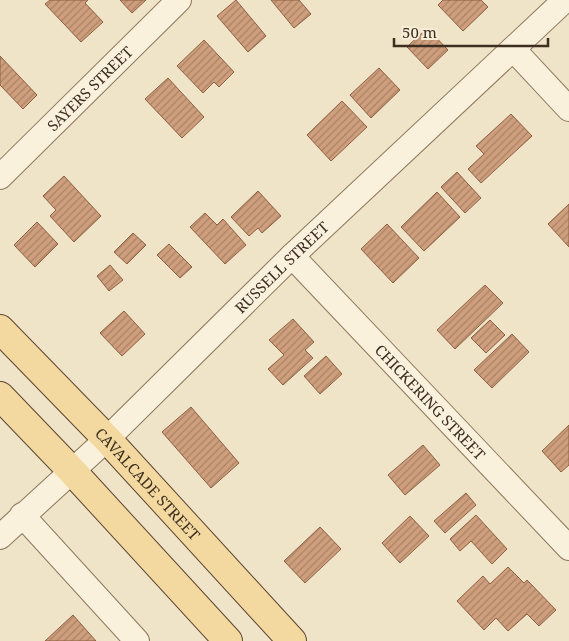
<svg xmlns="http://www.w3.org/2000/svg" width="569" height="641" viewBox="0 0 569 641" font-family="'Noto Serif',serif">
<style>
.building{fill:url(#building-hatch);stroke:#8d5f41}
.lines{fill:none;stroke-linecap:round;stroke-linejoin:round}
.minor-casing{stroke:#8d765c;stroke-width:26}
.major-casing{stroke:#5b4430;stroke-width:30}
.minor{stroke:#faf1dc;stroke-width:24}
.major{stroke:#f3d9a0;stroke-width:28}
.labels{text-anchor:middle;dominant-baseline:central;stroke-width:4;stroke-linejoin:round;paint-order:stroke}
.street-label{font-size:15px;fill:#3d2e20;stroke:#f7eed8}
</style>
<defs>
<pattern id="building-hatch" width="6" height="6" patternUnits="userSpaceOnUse" patternTransform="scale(1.25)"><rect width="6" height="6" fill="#cf9f7d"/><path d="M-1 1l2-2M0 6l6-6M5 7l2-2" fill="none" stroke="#a98266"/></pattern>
</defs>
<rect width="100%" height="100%" fill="#f0e4c8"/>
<g class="building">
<path d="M50,0H88L85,3L103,22L81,42L45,4Z"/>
<path d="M120,0H146L132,13Z"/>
<path d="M236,0L266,36L248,52L217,16Z"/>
<path d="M271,0H299L311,14L294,28Z"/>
<path d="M443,0H481L488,7L463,31L438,5Z"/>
<path d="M427,28L448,50L428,69L407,47Z"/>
<path d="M204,40L234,72L219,87L214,82L203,93L177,66Z"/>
<path d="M0,56L37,95L23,109L0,85Z"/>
<path d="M379,68L400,90L371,118L350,95Z"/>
<path d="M168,78L204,117L182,138L145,99Z"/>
<path d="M342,101L367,127L331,161L307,135Z"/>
<path d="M511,114L532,136L481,183L468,169L484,154L476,146Z"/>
<path d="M457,172L481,198L465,213L441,187Z"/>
<path d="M64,176L101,216L74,242L50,216L56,210L43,196Z"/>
<path d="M258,191L281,216L262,233L258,228L249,236L231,217Z"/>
<path d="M437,192L460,217L424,251L401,227Z"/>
<path d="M569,204V247L548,224Z"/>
<path d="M205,213L217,225L223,219L246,245L225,264L190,227Z"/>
<path d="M37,222L58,244L35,267L14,245Z"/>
<path d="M387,224L419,258L393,283L361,249Z"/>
<path d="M133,233L146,245L127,264L114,252Z"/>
<path d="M169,244L192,267L180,278L157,255Z"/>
<path d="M110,265L123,280L109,291L97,276Z"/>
<path d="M485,285L503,303L455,349L437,330Z"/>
<path d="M124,311L145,334L122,356L100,333Z"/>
<path d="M293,319L314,342L305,350L313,358L283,385L268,369L284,355L269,340Z"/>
<path d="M490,320L505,335L486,353L471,338Z"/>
<path d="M512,334L529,352L492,388L474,370Z"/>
<path d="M326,356L342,374L320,394L304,376Z"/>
<path d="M191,407L239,463L211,488L162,432Z"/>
<path d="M569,425V465L561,472L542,451Z"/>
<path d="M423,445L440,465L405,495L388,475Z"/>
<path d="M466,493L476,505L445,533L434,521Z"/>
<path d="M476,515L507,549L492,564L471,541L460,551L450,539Z"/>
<path d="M410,516L429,536L400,563L382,543Z"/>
<path d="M320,527L341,549L305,583L284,561Z"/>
<path d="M508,567L524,583L527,580L556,610L539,626L527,614L508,631L496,618L484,630L457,601L483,576L490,584Z"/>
<path d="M73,615L96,641H45Z"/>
</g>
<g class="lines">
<g class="minor-casing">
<g id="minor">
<path d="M513,49L569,109"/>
<path id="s1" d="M0,177L179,0"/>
<path id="s2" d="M292,256L569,548"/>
<path d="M22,515L137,641"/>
<path id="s3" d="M0,537L107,439L292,256L565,0"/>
</g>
</g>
<g class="major-casing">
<g id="major">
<path id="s4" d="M0,329L107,439L292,641"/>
<path d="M0,396L72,471L228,641"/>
</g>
</g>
<use href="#minor" class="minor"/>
<use href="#major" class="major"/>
</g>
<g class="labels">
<g class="street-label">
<text stroke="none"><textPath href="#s1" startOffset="126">SAYERS STREET</textPath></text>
<text stroke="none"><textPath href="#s3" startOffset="390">RUSSELL STREET</textPath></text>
<text stroke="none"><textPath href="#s2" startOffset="201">CHICKERING STREET</textPath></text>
<text stroke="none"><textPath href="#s4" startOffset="214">CAVALCADE STREET</textPath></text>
</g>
</g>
<path d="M394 38v8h154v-8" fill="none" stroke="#3d2e20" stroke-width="2.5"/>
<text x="402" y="38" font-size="15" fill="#3d2e20" stroke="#f7eed8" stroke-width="4" paint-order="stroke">50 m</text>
</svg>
